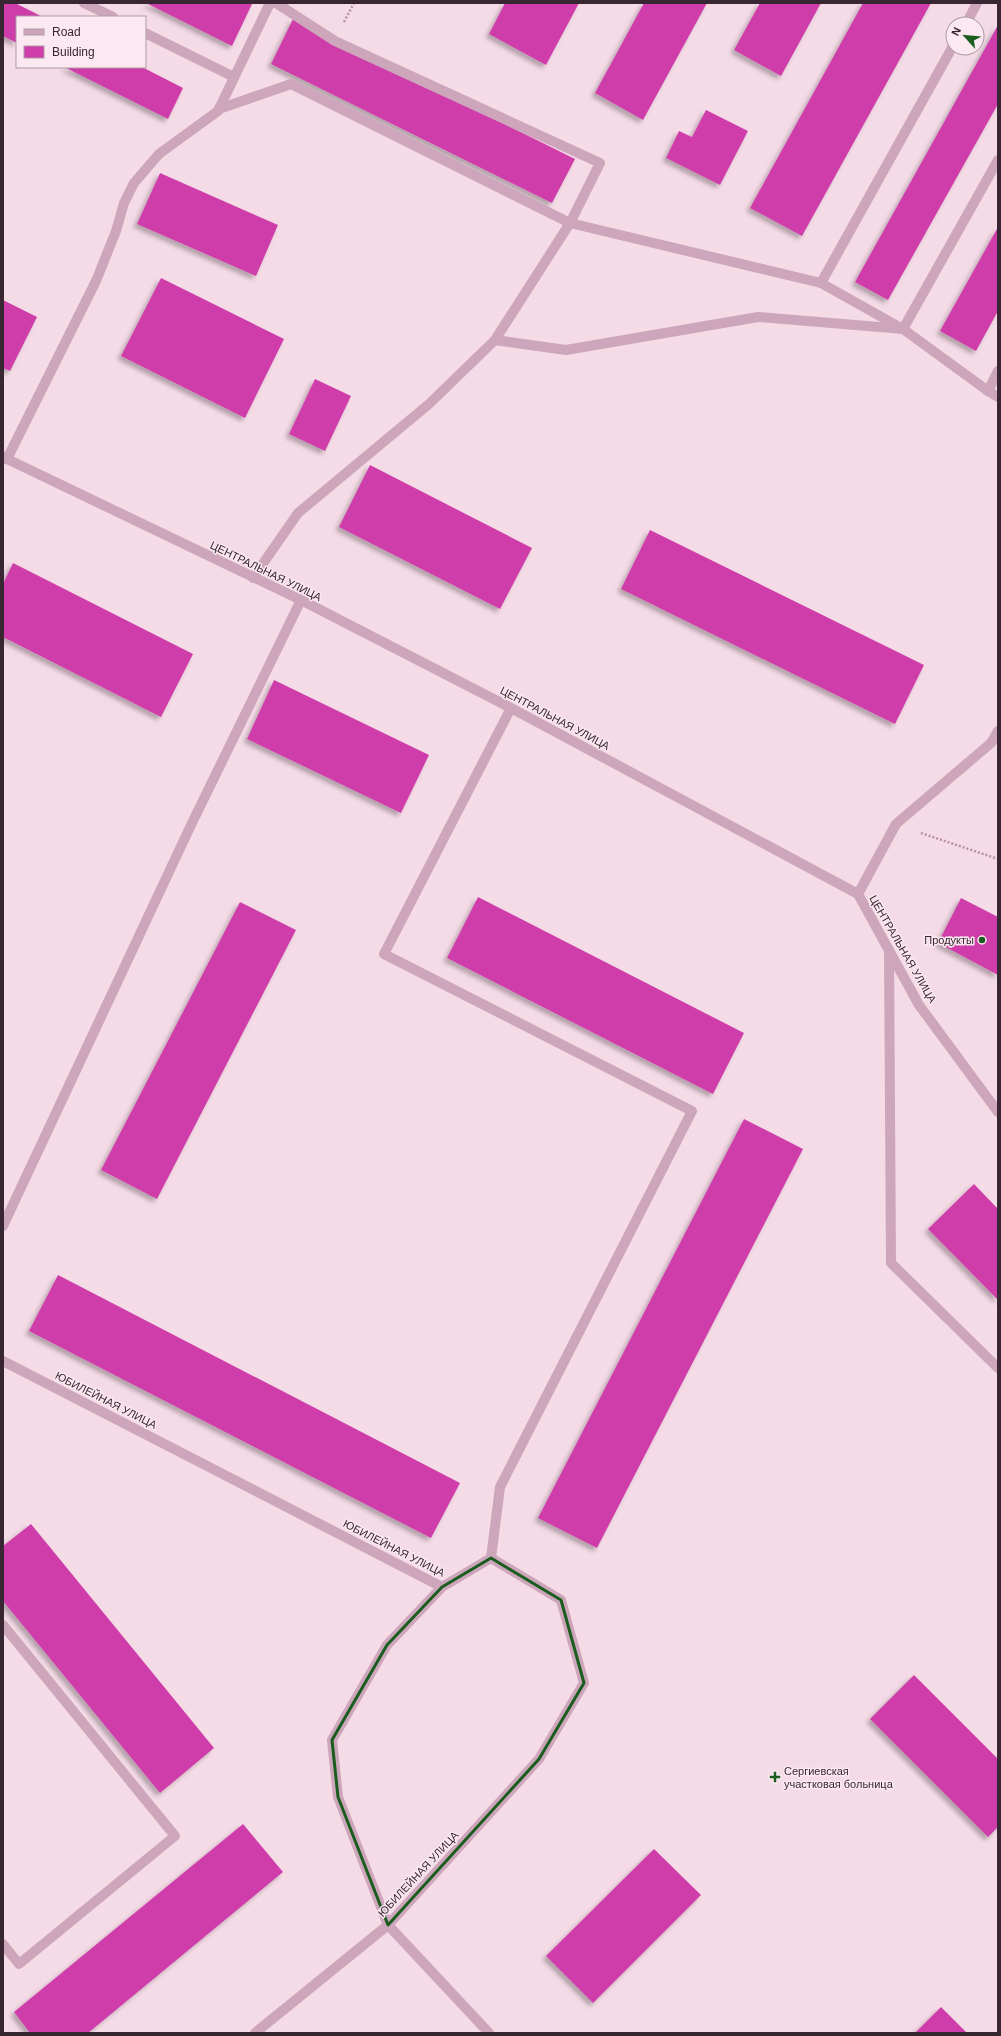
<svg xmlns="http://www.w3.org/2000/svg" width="1001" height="2036" viewBox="0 0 1001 2036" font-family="Arial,sans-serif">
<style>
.building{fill:#cf3eab;filter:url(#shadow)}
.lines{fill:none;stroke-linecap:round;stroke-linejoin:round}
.path{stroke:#b990a7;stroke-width:2.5;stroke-dasharray:2 2;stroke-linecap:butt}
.lane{stroke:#cda6bb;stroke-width:10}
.street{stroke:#cda6bb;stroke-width:10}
.marked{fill:none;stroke:#1a5d1f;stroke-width:3;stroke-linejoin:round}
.poi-dot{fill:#1a5d1f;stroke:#fbe8f0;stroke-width:1.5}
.labels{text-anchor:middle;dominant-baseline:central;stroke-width:3;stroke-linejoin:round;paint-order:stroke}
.street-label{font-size:11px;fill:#382733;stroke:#fbe8f0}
.poi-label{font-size:11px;fill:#382733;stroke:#fbe8f0;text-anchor:end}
</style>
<defs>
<filter id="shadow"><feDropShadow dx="-3.5" dy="3.5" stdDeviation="2" flood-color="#0004"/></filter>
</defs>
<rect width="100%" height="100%" fill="#f4dbe6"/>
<g class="building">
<path d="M3,3H15L43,17H17V43L3,36Z"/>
<path d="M146,3H251L252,4L232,46Z"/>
<path d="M505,3H579L546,65L489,34Z"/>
<path d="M644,3H707L643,120L595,93Z"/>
<path d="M760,3H821L781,76L734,50Z"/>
<path d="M863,3H931L802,236L750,208Z"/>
<path d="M293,19L575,159L552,203L271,64Z"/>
<path d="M998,25V104L888,300L855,282Z"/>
<path d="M64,67H142L183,88L168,119Z"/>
<path d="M706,110L748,131L720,185L666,158L679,131L692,137Z"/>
<path d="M160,173L278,225L256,276L137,224Z"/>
<path d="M998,227V311L976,351L940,331Z"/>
<path d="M161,278L284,339L245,418L121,356Z"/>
<path d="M3,300L37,317L10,371L3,368Z"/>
<path d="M315,379L351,396L325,451L289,434Z"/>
<path d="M370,465L532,548L500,609L339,527Z"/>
<path d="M650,530L924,665L895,724L621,589Z"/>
<path d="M13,563L193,654L161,717L3,637V584Z"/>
<path d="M274,680L429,755L401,813L247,739Z"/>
<path d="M478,897L744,1033L713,1094L447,958Z"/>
<path d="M961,898L998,917V975L938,943Z"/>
<path d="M240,902L296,930L157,1199L101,1170Z"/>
<path d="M744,1119L803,1149L597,1548L538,1518Z"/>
<path d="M974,1184L998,1209V1300L928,1229Z"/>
<path d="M58,1275L460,1483L431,1538L29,1331Z"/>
<path d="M31,1524L214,1748L160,1793L3,1601V1546Z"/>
<path d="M914,1675L998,1759V1827L988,1837L870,1719Z"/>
<path d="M243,1824L283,1872L88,2033H30L14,2012Z"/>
<path d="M654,1849L701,1895L593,2003L546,1956Z"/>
<path d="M941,2007L967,2033H915Z"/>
</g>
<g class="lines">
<g class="path">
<path d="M344,22L354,3"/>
<path d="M921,833L998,859"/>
</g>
<g class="lane">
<path d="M84,3L113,17"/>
<path d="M966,24L977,3"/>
<path d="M145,33L234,77"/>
<path d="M953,46L821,283L903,329L998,160"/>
<path d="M219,109L291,84L570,223L600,163L335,41L276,3"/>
<path d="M495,340L566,350L758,317L903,329L988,391"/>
<path d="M998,371L988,391L998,397"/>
<path d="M7,459L96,281L116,231L124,203L134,183L159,154L218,111L270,3"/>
<path d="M253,578L298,513L429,404L495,340L570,223L821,283"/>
<path d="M889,950L891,1263L998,1368"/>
<path d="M3,1226L191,825L301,600"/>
<path d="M491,1558L500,1487L692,1111L384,954L511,708"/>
<path d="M3,1625L175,1836L19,1964L3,1944"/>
</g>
<g class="street">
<path d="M3,457L301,600L511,708L858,894L919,1005L998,1112"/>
<path d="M858,894L896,824L991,743L998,731"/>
<path d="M3,1361L442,1587"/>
<path d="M255,2033L388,1925L539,1759L584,1683L561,1600L491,1558L442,1587L387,1645L332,1740L338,1797L388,1925L489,2033"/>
</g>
</g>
<path class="marked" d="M491,1558L561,1600L584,1683L539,1759L388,1925L338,1797L332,1740L387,1645L442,1587Z"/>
<g class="poi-dot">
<circle cx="982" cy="940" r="4"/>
<path d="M773 1771h4v4h4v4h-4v4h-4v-4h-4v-4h4z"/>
</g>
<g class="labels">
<g class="street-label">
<text transform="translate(266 571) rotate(26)">ЦЕНТРАЛЬНАЯ УЛИЦА</text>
<text transform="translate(555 718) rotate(28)">ЦЕНТРАЛЬНАЯ УЛИЦА</text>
<text transform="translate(903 949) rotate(60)">ЦЕНТРАЛЬНАЯ УЛИЦА</text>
<text transform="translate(106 1400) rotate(27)">ЮБИЛЕЙНАЯ УЛИЦА</text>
<text transform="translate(394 1548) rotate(27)">ЮБИЛЕЙНАЯ УЛИЦА</text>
<text transform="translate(418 1874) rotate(-47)">ЮБИЛЕЙНАЯ УЛИЦА</text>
</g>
<g class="poi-label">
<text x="974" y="940">Продукты</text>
<text x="784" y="1771" text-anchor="start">Сергиевская<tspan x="784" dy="13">участковая больница</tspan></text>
</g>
</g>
<rect width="1001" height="2036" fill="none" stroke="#382733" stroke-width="8"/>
<rect x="16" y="16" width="130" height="52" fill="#fbe8f0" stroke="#ad9ba4"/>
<rect x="24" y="29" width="20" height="6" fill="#cda6bb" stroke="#ad9ba4"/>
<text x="52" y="36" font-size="12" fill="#382733">Road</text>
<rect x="24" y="46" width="20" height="12" fill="#cf3eab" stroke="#ad9ba4"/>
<text x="52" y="56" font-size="12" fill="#382733">Building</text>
<g transform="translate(965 36) rotate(297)"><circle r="19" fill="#fbe8f0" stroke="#ad9ba4"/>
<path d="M0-3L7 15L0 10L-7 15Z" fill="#1a5d1f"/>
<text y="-6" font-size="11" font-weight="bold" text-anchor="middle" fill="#382733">N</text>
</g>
</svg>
